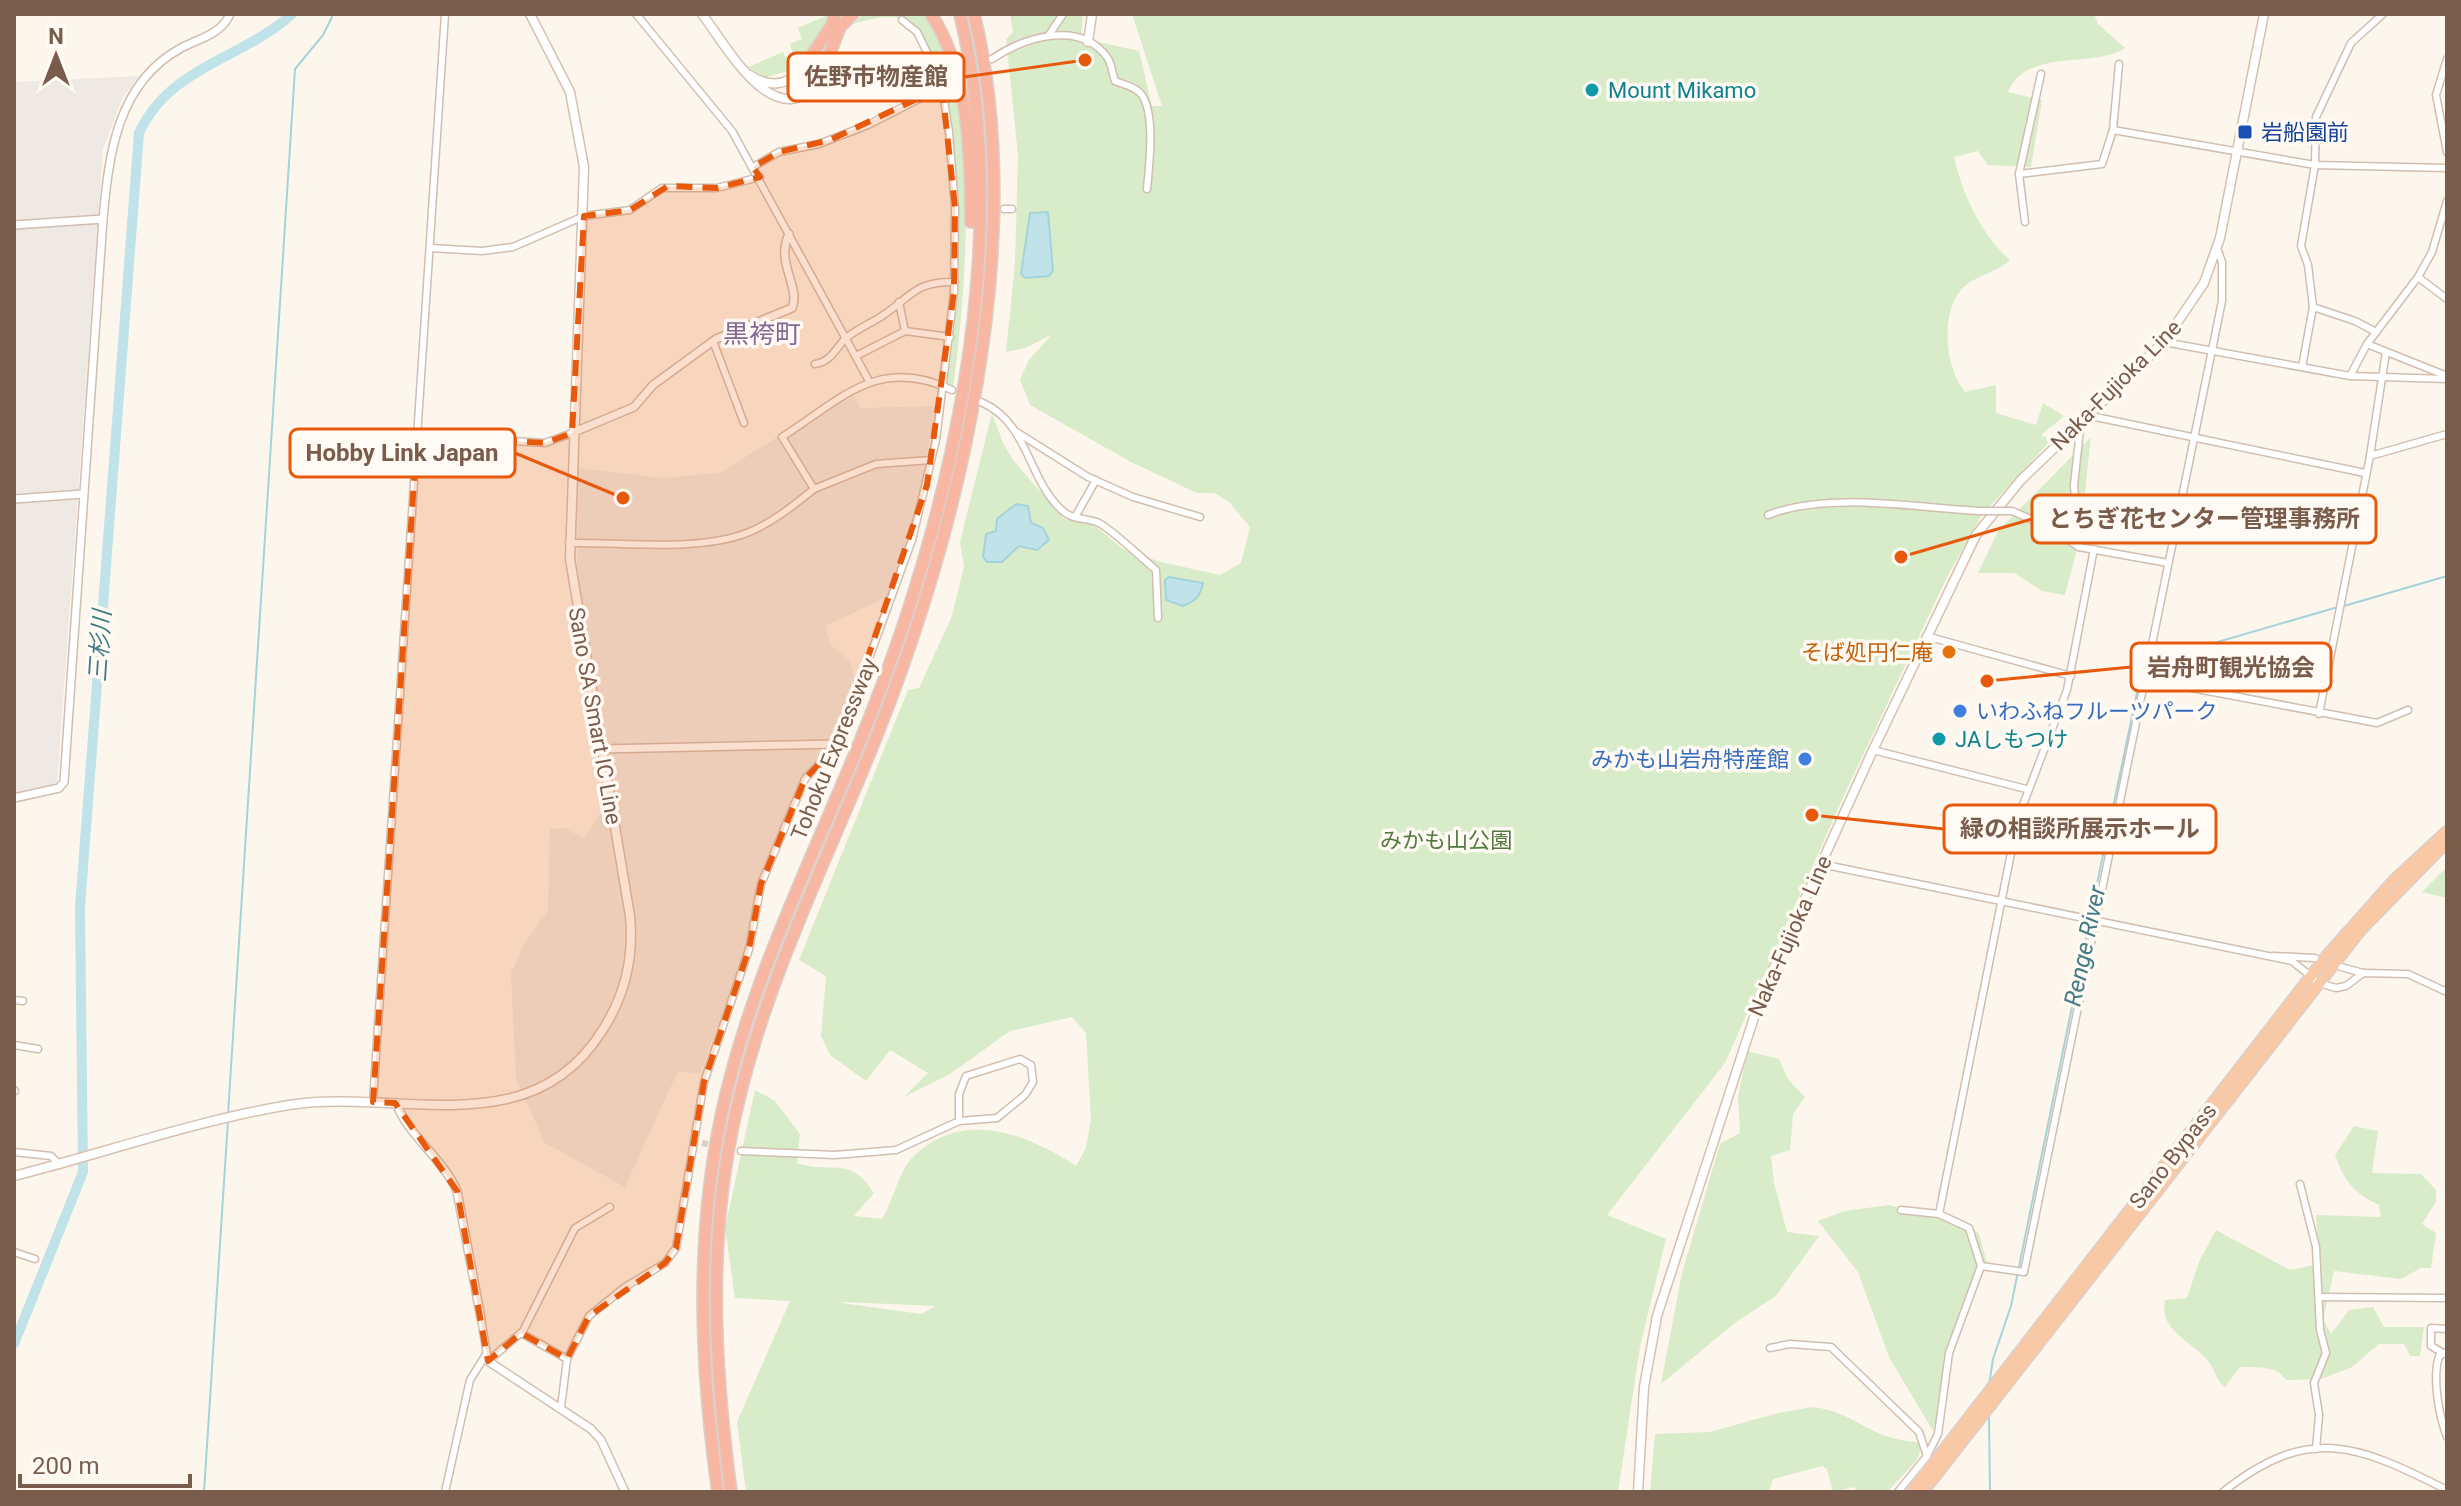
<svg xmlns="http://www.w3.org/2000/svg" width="2461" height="1506" viewBox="0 0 2461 1506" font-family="Roboto,'Noto Sans JP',sans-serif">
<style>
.industrial{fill:#efe9e4}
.green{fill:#d8ecc9;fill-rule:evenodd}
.water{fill:#bfe3e8;stroke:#a5d3da;stroke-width:2}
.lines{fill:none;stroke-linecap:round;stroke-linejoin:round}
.stream{stroke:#a5d3da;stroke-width:2}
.river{stroke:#bfe3e8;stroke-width:10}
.minor-tunnel{stroke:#dcd0c4;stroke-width:6;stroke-dasharray:6 3;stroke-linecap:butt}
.minor-casing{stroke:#d1beb0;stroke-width:9}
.tertiary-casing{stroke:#d1beb0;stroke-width:10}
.secondary-casing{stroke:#d6c0b0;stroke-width:11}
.trunk-casing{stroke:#dad1cd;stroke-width:13}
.motorway-casing{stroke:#dad1cd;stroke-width:14}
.minor{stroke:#fff;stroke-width:6}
.tertiary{stroke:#fff;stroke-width:7}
.secondary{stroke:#fff;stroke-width:8}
.trunk{stroke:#f9c8a4;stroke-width:10}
.motorway{stroke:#f7b7a3;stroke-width:11}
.minor-bridge-casing{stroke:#d1beb0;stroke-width:9;stroke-linecap:butt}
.minor-bridge{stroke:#fff;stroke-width:6}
.marked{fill:#e8590c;fill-opacity:0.2;stroke:#e8590c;stroke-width:6;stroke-dasharray:16 10;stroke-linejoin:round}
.culture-dot{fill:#0f9aa8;stroke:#fffaf3;stroke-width:3}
.transit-dot{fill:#1a4fb4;stroke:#fffaf3;stroke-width:3}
.food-dot{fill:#e8710a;stroke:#fffaf3;stroke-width:3}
.shop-dot{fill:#3f7fe0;stroke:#fffaf3;stroke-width:3}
.labels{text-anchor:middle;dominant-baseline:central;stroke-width:7;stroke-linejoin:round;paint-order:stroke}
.culture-label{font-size:22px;fill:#0d838f;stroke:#fffaf3;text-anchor:start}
.transit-label{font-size:22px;fill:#164399;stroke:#fffaf3;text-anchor:start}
.street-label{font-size:22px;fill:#7a5c4d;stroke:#fffaf3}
.food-label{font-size:22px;fill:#c56008;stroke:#fffaf3;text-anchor:end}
.shop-label{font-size:22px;fill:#366cbe;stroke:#fffaf3;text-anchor:start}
.park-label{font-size:22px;fill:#537a41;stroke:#fffaf3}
.water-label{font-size:24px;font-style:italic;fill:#437c86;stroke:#fffaf3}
.quarter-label{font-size:26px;fill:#846695;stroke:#fffaf3}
.leader{fill:none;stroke:#e8590c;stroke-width:3}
.callout-dot{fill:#e8590c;stroke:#fffaf3;stroke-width:3}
.callout{fill:#fffaf3;stroke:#e8590c;stroke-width:3}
.callout-label{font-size:24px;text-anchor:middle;font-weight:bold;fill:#7a5c4d}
</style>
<rect width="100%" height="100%" fill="#fdf6ec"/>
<g class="industrial">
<path d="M139,76L122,99L103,149L57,783L14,793V82Z"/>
<path d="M853,396L861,408L936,406L916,514L891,595L825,626L830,644L850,662L855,680L838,736L814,768L802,776L760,877L747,945L700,1074L678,1071L625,1187L545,1143L516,1079L511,973L526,941L548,911L550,829L564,828L584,838L604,808L616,802L577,583L578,468L663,478L720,473L779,436Z"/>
</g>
<g class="green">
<path d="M830,14L828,24L796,69L766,77L748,67L783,52L785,57L793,54L790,44L802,39L798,28Z"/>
<path d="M863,14H927C983,92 966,295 953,388L945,382L957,223L944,88L951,83V79L940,75C918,26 912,5 854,24Z"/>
<path d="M1010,14H1083L1081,38L1139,51L1152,106H1162L1132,14H2094L2098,24L2125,48C2095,69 2026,47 2008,92L2042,100L2031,167L1988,165L1978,151L1954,157C1963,196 1981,234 2010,260C1998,272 1980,274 1966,285C1939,307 1944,367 1965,392L1996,385V413L2036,425L2043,403L2064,416L2041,435L2051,440L1982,515L1947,577L1846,791L1725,1063L1607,1215L1666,1239L1640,1347L1618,1492H746L737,1422L790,1301L735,1298L725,1228L755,1090L775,1101L800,1134L797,1163C833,1175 849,1154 874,1193L854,1216L882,1219C893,1202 898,1173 912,1158C961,1108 1026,1133 1076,1166L1086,1148L1091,1120L1086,1033L1072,1017L1010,1031L950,1074L904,1097L928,1073L890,1050L866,1081L830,1055L821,1036L826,976L799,960L908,690L919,688L952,616L964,566L960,542L992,413L1003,443L1013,460L1064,519L1094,525L1123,549L1161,562L1220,575L1241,563L1250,527L1228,501L1214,493H1197L1131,462L1030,405L1020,379L1029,360L1051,335L1025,348L1006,352L1015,263L1018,155L1006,39L1013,32ZM842,1303V1302L936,1306L921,1314Z"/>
<path d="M2091,437L2080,538L2065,595L2042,591L2014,573H1978L1998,531Z"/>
<path d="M2447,867V898L2422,892Z"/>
<path d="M1747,1051L1779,1059L1788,1079L1805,1097L1793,1114L1790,1150L1771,1156L1774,1183L1787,1232L1819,1236L1776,1296L1736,1322L1661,1384L1682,1273L1720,1144L1740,1133L1738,1097Z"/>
<path d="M2354,1126L2378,1131L2372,1173L2421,1174L2436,1190V1202L2422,1224L2436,1233L2431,1268H2421L2401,1279L2334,1271L2323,1319L2331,1334L2349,1310L2373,1307L2384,1327H2424L2420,1356H2410L2404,1344H2379L2352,1367L2321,1379L2286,1380C2277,1365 2256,1368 2240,1367L2225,1387C2215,1380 2216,1370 2208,1361C2191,1340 2159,1332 2165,1300L2187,1298L2199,1262L2216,1230L2290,1270L2319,1264L2316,1215L2381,1217L2379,1205C2354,1193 2344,1181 2335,1155Z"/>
<path d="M1889,1205L1969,1225L1979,1234L1987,1263L1954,1347L1933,1431L1889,1357L1858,1272L1818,1221L1845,1211Z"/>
<path d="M1813,1407C1857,1412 1871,1442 1923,1442L1917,1460L1887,1492H1857L1854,1487L1833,1492L1827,1469L1822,1466L1773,1479L1769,1492H1650L1655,1434L1710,1432L1778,1413Z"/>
</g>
<g class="water">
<path d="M1048,212L1053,271L1049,276L1025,278L1021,274L1030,213Z"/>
<path d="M1016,504L1028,506L1031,523L1043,528L1049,540L1037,550L1019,546L1002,562H987L983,557L986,534L996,531L997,519Z"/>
<path d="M1169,577L1203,583C1200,597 1195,601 1183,606L1166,600L1165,580Z"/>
</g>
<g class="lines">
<g class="stream">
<path d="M2344,606L2447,576"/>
<path d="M2152,661L2338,607"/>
<path d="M2090,917L2143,664L2146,663"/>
<path d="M228,1114L295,69L323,35L332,17"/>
<path d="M1989,1385L1993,1359L2011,1306L2089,923"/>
<path d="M1989,1416L1990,1492"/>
<path d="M204,1492L228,1120"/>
</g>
<path class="river" d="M14,1344L83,1172L80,907L139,133C170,66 241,60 292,14"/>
<path class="minor-tunnel" d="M702,1143L741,1151"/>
<g class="minor-casing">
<g id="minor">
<path d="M636,14L732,131L869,381"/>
<path d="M1049,35L1063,14"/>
<path d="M992,59C1023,38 1079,19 1107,57C1112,64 1112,73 1115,81C1122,84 1132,86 1138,91C1157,106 1149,167 1147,189"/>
<path d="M2447,59L2436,95L2447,152"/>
<path d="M2113,130L2315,165L2447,168"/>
<path d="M753,167L779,152L819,144L868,125L950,83"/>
<path d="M2019,174L2102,164L2113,130L2119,64"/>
<path d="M1004,209H1012"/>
<path d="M2025,222L2019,174L2041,74"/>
<path d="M430,248L482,251L513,247L584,216L630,210L662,188H717L760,177"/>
<path d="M2418,277L2447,299"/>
<path d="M899,302L905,331"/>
<path d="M2313,307L2355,321L2376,332"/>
<path d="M713,341L744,423"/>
<path d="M2164,342L2350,376L2447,379"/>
<path d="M2367,344L2447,376"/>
<path d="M856,356L905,331L950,337"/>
<path d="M815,364C830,362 835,350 844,340C854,330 870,324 882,316C911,297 915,281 955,282"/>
<path d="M2302,367L2313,307L2308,265L2301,246L2315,165L2316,117L2351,43L2383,14"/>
<path d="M2350,376L2367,344L2418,277L2432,252L2447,201"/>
<path d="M981,402C1030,423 1027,481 1064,512C1073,520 1089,518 1099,523C1110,528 1144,560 1156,570L1158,618"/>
<path d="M2086,415L2365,473"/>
<path d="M1015,431L1088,477L1133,497L1200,517"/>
<path d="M417,435L545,443L572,433"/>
<path d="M2370,456L2447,434"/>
<path d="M931,460L876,464L814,489L782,437C842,399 878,355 952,390"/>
<path d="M2012,511L2047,526L2079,547L2168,563"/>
<path d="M1768,515C1828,491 1916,508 1980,511"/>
<path d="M1075,517L1096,480"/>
<path d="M569,543C623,542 697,552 747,533C772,523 793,506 814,489"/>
<path d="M2079,547L2074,485L2081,421"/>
<path d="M1926,636L2071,676"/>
<path d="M2144,679L2377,723L2408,710"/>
<path d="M2319,714L2370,456L2386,352"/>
<path d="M1873,750L2026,789"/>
<path d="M1821,864L2292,961L2319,983L2336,988L2346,986L2363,973L2408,974L2447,992"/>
<path d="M2273,956L2315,958"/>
<path d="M2341,967L2363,973"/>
<path d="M14,1000L23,1001"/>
<path d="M14,1045L38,1049"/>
<path d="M14,1090L15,1091"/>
<path d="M373,1102L445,14"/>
<path d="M741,1151L835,1155L896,1150L959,1121L997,1118L1025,1095L1033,1082L1031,1065L1020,1059L966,1076L959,1094V1121"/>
<path d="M14,1152L51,1156L60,1165"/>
<path d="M2300,1184L2316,1247L2320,1330L2326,1353L2314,1383L2319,1415L2316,1449"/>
<path d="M1939,1214L2018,818L2067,690L2094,549"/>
<path d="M14,1252L35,1259"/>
<path d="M1981,1266L2024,1272L2222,301V262L2217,248"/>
<path d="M2319,1297L2447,1298"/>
<path d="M481,1318L488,1361L523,1331L575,1228L610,1207"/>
<path d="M521,1333L567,1359"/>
<path d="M1770,1348L1790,1344L1831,1347L1919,1432L1927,1456"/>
<path d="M2447,1352L2439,1356C2432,1378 2439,1416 2447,1437"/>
<path d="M2443,1353L2431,1346V1328L2447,1329"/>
<path d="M561,1407L567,1359L589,1316L625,1287L665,1263L676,1248L704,1082L749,949L761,884L805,779L838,744L912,540L936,440L954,292L955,207L949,132L941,81L917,32L902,20"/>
<path d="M445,1492L470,1380L485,1356"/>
<path d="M1898,1492L1927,1456L1938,1434L1949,1353L1981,1266L1969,1228L1939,1214L1901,1210"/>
<path d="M2223,1492C2309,1424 2356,1444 2447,1490"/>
</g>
</g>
<g class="tertiary-casing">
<g id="tertiary">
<path d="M103,219C109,154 117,83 181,48C198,39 222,34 230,14"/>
<path d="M14,225L103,219L64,782L59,788L14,798"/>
<path d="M572,433L634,407L653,385L716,339L792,308C801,287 775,263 789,234"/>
<path d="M14,499L83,494"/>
<path d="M601,749L838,744"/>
<path d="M396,1103C409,1137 443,1158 457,1191L481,1318"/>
<path d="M488,1361L591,1429L601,1440L625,1492"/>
</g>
</g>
<g class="secondary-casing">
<g id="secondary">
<path d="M702,14C726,45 778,142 821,77"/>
<path d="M1088,42L1092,14"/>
<path d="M750,75C768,87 786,87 802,70"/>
<path d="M14,1176C104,1153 198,1120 289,1105C398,1088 530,1146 602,1031C625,996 634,958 630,916L570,559L584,167L570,92L530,14"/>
<path d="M1638,1492L1644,1387L1657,1316L1761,996L1873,750L1976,535L2021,480L2164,342L2204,283L2220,238L2264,14"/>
</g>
</g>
<g class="trunk-casing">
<g id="trunk">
<path d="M1911,1492L2328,954L2394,880L2447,831"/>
<path d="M1923,1492L2360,931L2447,842"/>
</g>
</g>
<g class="motorway-casing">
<g id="motorway">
<path d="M931,14C969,72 971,154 971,222"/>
<path d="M802,70L832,25L835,14"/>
<path d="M821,77L840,27L853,14"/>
<path d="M718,1492C700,1364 695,1239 722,1112C750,982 811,862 861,739C949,523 1016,246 960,14"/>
<path d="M731,1492C714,1364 707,1239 736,1112C765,982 826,862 875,740C960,527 1029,242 974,14"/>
</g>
</g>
<use href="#minor" class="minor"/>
<use href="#tertiary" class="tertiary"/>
<use href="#secondary" class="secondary"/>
<use href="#trunk" class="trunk"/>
<use href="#motorway" class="motorway"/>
<g class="minor-bridge-casing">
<path id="minor-bridge" d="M1980,511H2012"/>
</g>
<use href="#minor-bridge" class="minor-bridge"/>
</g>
<path class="marked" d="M942,87L955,207L954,292L927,485L838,744L805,779L761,884L749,949L704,1082L676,1248L665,1263L589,1316L567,1359L521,1333L488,1361L457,1191L395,1103L373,1102L417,435L545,443L572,433L584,216L630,210L668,186L717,188L760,177L753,167L779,152L830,140Z"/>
<g class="culture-dot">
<circle cx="1592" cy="90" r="8"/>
<circle cx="1939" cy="739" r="8"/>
</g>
<rect class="transit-dot" x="2237" y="124" width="16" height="16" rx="4"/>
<circle class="food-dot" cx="1949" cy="652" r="8"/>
<g class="shop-dot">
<circle cx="1960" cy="711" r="8"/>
<circle cx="1805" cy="759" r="8"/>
</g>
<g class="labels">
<g class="culture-label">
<text x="1608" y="90">Mount Mikamo</text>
<text x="1955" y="739">JAしもつけ</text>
</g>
<g class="transit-label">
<text x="2261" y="132">岩船園前</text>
</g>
<g class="street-label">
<text transform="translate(2116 385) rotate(-45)">Naka-Fujioka Line</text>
<text transform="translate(595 716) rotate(80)">Sano SA Smart IC Line</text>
<text transform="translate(834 749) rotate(-68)">Tohoku Expressway</text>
<text transform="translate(1790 936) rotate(-66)">Naka-Fujioka Line</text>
<text transform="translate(2173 1156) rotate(-52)">Sano Bypass</text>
</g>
<g class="food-label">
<text x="1933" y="652">そば処円仁庵</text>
</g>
<g class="shop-label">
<text x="1976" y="711">いわふねフルーツパーク</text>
<text x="1789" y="759" text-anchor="end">みかも山岩舟特産館</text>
</g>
<g class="park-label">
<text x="1446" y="840">みかも山公園</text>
</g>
<g class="water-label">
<text transform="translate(100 646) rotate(-86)">三杉川</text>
<text transform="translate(2085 946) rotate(-78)">Renge River</text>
</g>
<g class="quarter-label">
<text x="762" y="334">黒袴町</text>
</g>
</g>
<path class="leader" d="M1085 60L964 77M623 498L515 453M1901 557L2032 519M1987 681L2131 667M1812 815L1944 829"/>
<g class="callout-dot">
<circle cx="1085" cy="60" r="8"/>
<circle cx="623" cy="498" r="8"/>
<circle cx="1901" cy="557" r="8"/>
<circle cx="1987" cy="681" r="8"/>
<circle cx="1812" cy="815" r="8"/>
</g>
<g class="callout">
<rect x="788" y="53" width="176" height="48" rx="8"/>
<rect x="290" y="429" width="225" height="48" rx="8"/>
<rect x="2032" y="495" width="344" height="48" rx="8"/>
<rect x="2131" y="643" width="200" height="48" rx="8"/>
<rect x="1944" y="805" width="272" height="48" rx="8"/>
</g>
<g class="callout-label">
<text x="876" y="85">佐野市物産館</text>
<text x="402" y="461">Hobby Link Japan</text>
<text x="2204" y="527">とちぎ花センター管理事務所</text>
<text x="2231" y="676">岩舟町観光協会</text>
<text x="2080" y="837">緑の相談所展示ホール</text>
</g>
<rect width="2461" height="1506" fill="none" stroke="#7a5c4d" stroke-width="32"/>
<g transform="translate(56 56)" stroke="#fffaf3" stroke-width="6" paint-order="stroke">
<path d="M0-6L14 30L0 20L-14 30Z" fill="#7a5c4d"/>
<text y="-12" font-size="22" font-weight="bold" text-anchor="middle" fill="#7a5c4d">N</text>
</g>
<path d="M20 1474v12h170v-12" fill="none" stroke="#7a5c4d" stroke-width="4"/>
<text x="32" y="1474" font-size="24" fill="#7a5c4d" stroke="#fffaf3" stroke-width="6" paint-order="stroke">200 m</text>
</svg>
